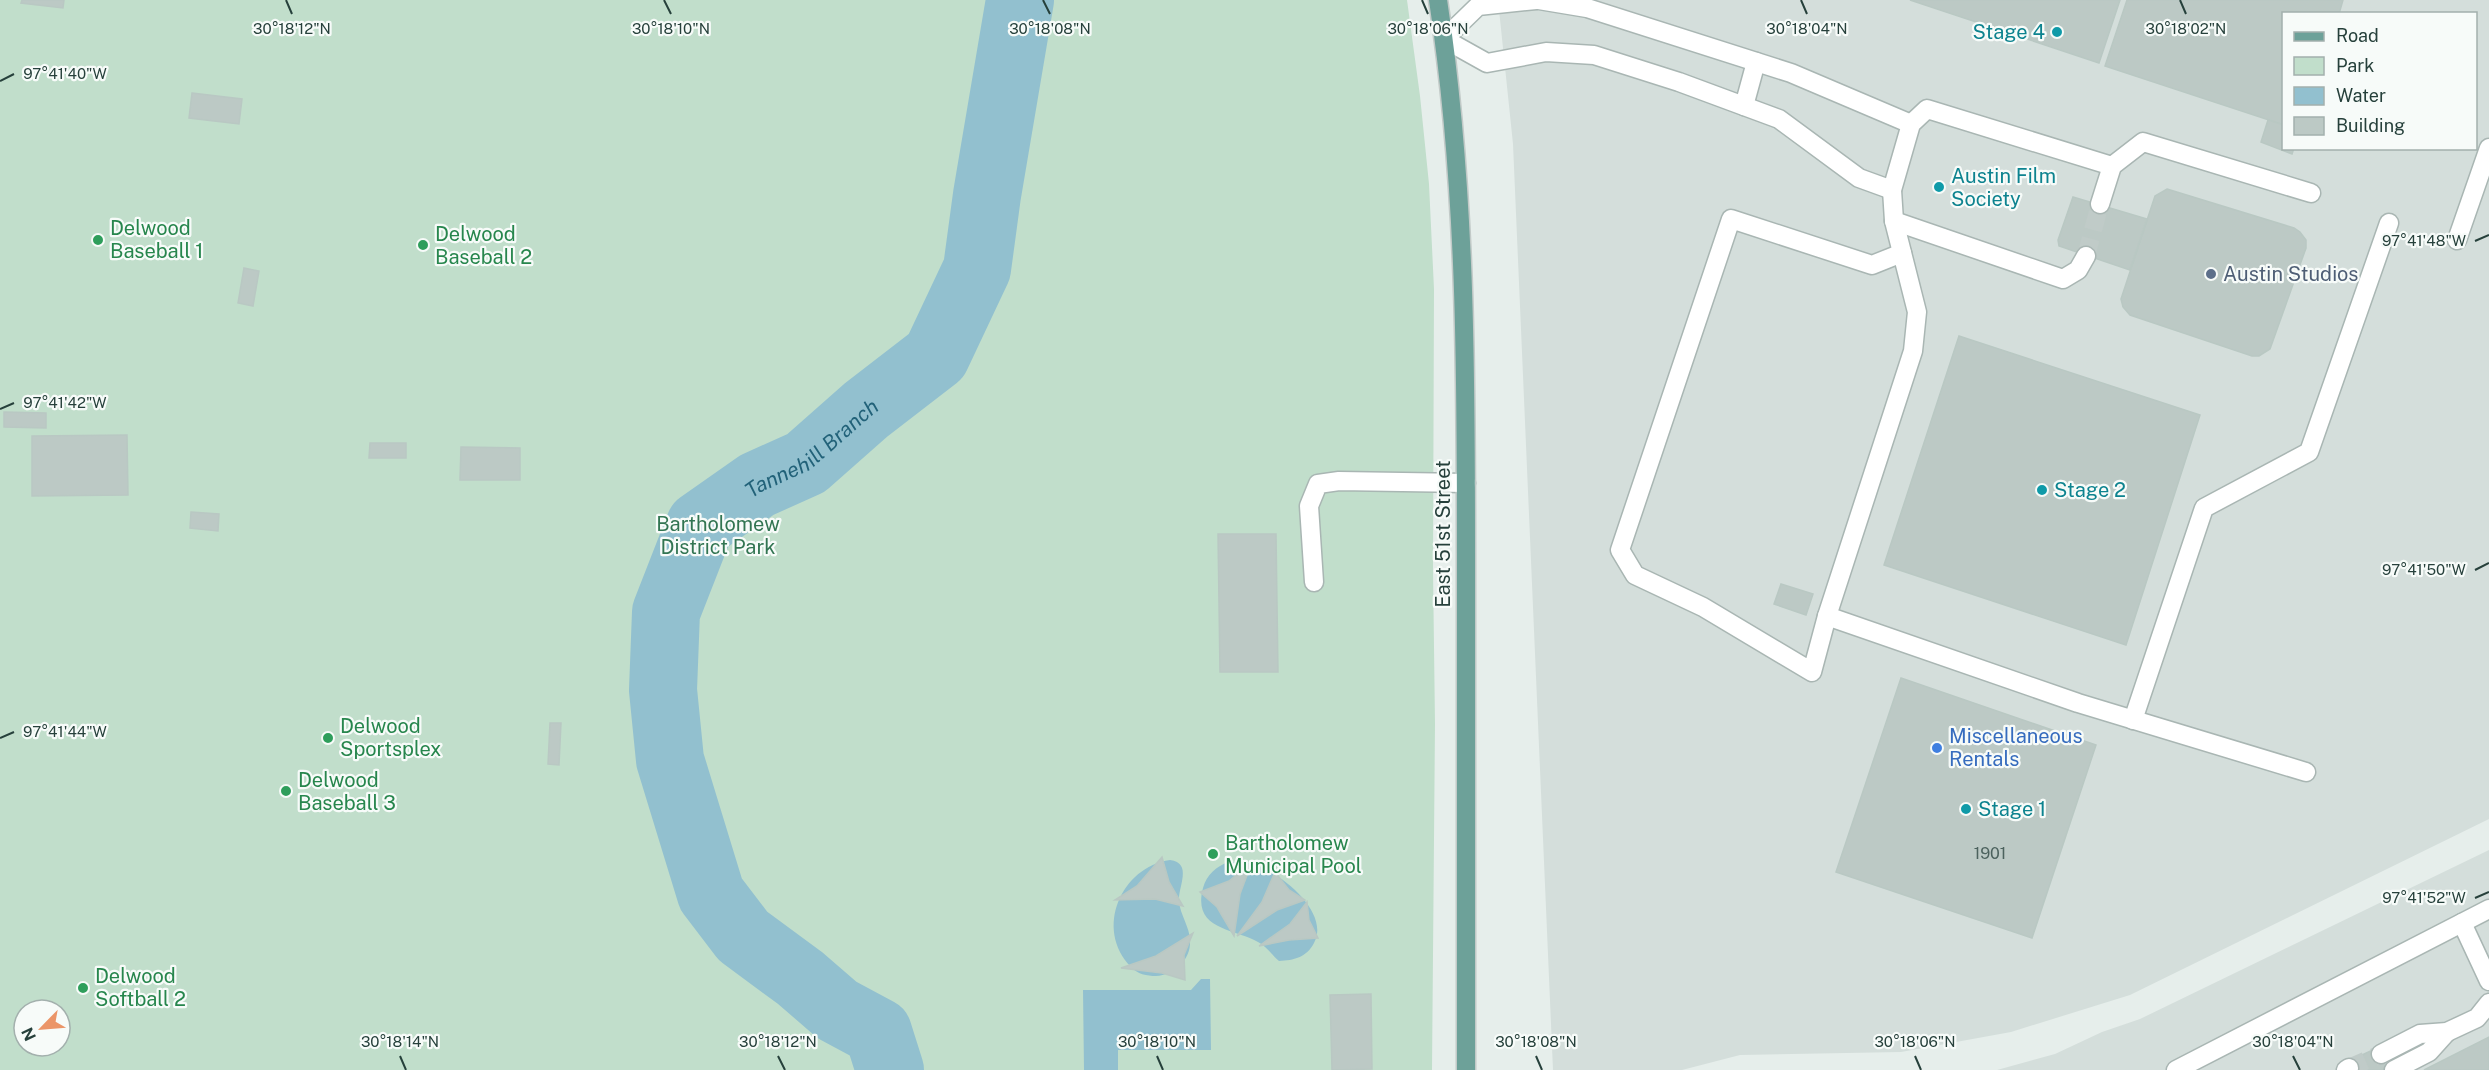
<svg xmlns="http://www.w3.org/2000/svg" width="2489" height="1070" viewBox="0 0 2489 1070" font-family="'Public Sans',sans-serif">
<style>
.built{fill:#d4dedb;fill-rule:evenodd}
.green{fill:#c1decb;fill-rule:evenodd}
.water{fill:#92c0cf}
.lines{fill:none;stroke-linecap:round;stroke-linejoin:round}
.river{stroke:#92c0cf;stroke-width:68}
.building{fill:#bcc9c5;stroke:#b9c8c3;stroke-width:1.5}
.minor-tunnel{stroke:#c0cbc8;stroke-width:18;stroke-dasharray:18 9;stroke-linecap:butt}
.minor-casing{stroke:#a9b6b3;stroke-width:21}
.major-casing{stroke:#c2cac8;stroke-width:21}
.minor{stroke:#fff;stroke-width:18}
.major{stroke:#6da199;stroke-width:18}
.ticks{fill:none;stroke:#26403b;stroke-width:2}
.culture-dot{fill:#0f9aa8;stroke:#f7fbf9;stroke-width:2}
.leisure-dot{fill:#2e9e5b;stroke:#f7fbf9;stroke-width:2}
.service-dot{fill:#5c6f8a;stroke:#f7fbf9;stroke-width:2}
.shop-dot{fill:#3f7fe0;stroke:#f7fbf9;stroke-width:2}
.labels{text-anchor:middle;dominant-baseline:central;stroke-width:4.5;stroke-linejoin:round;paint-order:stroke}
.number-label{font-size:16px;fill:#4c625e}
.culture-label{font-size:20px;fill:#0d838f;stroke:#f7fbf9;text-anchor:start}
.leisure-label{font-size:20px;fill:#27864d;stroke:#f7fbf9;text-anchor:start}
.service-label{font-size:20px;fill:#4e5e75;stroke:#f7fbf9;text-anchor:start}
.park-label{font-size:20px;fill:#327552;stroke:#f7fbf9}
.street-label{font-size:20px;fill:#26403b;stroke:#f7fbf9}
.shop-label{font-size:20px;fill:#366cbe;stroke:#f7fbf9;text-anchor:start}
.water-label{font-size:21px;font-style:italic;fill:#226279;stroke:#f7fbf9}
.ticks-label{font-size:15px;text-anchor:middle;fill:#26403b;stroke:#f7fbf9;stroke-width:4.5;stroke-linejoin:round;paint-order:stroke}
</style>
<rect width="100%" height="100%" fill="#e6eeeb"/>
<g class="built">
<path d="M1498,0H2489V819L2130,995L2011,1032L1901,1052L1740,1055L1682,1070H1553L1513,144ZM2284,14H2476V148H2284Z"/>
<path d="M2489,850V1070H1997L2055,1054L2102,1032L2140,1019Z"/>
</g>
<path class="green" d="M0,0H1407L1420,96L1429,184L1434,289L1433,570L1435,724L1432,1070H0ZM24,1010H60V1046H24Z"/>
<g class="water">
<path d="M1170,860C1193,863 1178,887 1179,901C1180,915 1190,927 1190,941C1191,960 1174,975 1156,976C1147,976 1137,974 1131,967C1094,929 1121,867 1170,860Z"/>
<path d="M1228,862C1236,862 1244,862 1251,864C1278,870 1331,912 1314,943C1306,958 1294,960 1279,961C1272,955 1266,946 1258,942C1233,928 1192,930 1203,888C1207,874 1216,867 1228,862Z"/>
<path d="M1201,979H1210L1211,1050H1118V1070H1084L1083,990H1191Z"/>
</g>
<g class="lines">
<path class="river" id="s1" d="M890,1070L878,1032L837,1010L800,978L743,936L711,894L670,760L663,690L666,612L700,525L757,485L806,463L866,410L936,356L977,269L987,195L1020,0"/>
</g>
<g class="building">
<path d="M22,0H64L63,8L21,3Z"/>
<path d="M1910,0H2120L2099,63Z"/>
<path d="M2127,0H2343L2339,14H2284V125L2105,66Z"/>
<path d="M192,93L242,99L239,124L189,118Z"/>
<path d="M2268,120L2284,125V148H2294L2292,154L2261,142Z"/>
<path d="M2167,189L2294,228L2300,232L2306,240V248L2270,349L2259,356H2252L2130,315L2123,307L2121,299L2155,196Z"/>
<path d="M2073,197L2147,219L2130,270L2059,246L2058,240Z"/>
<path d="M244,268L259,271L253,306L238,303Z"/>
<path d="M1959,336L2200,415L2126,645L1884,565Z"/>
<path d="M4,412L46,413V428L4,427Z"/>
<path d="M127,435L128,495L32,496V436Z"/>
<path d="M370,443H406V458H369Z"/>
<path d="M461,447L520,448V480H460Z"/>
<path d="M191,512L219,514L218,531L190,528Z"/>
<path d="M1218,534H1276L1278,672H1220Z"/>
<path d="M1781,584L1813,594L1806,615L1774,604Z"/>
<path d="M1901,678L2096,745L2032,938L1836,872Z"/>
<path d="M550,723H561L559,765L548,764Z"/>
<path d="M1162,857L1169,882L1183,906L1155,899L1115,900L1137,886Z"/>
<path d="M1252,862L1240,894L1234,936L1217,907L1200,892L1229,881Z"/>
<path d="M1275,872L1289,890L1305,900L1277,910L1237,936L1262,902Z"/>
<path d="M1307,902L1309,920L1318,938L1289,940L1259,946L1290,924Z"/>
<path d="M1193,933L1184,955L1185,980L1162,973L1121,968L1156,956Z"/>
<path d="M1371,994L1372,1069L1332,1070L1330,995Z"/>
<path d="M2489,1037V1070H2424Z"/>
<path d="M2377,1048L2388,1070H2350L2347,1062Z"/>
</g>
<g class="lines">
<g class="minor-tunnel">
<path d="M2086,256L2100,204"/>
<path d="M2349,1068L2381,1054"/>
</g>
<g class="minor-casing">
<g id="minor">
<path d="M1536,0L1478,6L1444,39L1487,63L1546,52L1594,55L1679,82L1779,119L1859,178L1892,190"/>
<path d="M1539,0L1587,8L1791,73L1911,124"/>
<path d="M1744,106L1756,62"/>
<path d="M2112,166L1927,109L1911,124L1892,190L1894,221L1917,312L1913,351L1827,616L2078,703L2306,772"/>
<path d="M2100,204L2112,166L2143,142L2311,193"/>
<path d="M1894,221L2063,279L2078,270L2086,256"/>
<path d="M2457,240L2489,148"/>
<path d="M1314,582L1309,506L1318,484L1339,481L1466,483"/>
<path d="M1827,616L1812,672L1703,607L1635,575L1620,550L1731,219L1872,265L1902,253"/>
<path d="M2133,720L2204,508L2309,452L2389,223"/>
<path d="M2462,923L2489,981"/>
<path d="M2381,1054L2420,1034L2447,1032L2477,1018L2489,1003"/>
<path d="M2176,1070L2489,909"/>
<path d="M2346,1070L2349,1068"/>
<path d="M2394,1070L2429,1052L2447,1032"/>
</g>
</g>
<g class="major-casing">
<path id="major" d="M1438,0C1466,183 1466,369 1466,553C1466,725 1466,898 1466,1070"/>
</g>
<use href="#minor" class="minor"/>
<use href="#major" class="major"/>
</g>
<path class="ticks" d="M286,0L292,14M664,0L671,14M1043,0L1050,14M1422,0L1428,14M1801,0L1807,14M2180,0L2186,14M0,81L14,74M2475,241L2489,235M0,409L14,403M2475,570L2489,563M0,738L14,732M2475,898L2489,892M400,1056L406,1070M778,1056L785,1070M1157,1056L1163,1070M1536,1056L1542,1070M1915,1056L1921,1070M2293,1056L2300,1070"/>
<g class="culture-dot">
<circle cx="2057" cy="32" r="6"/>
<circle cx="1939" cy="187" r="6"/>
<circle cx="2042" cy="490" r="6"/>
<circle cx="1966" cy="809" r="6"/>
</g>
<g class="leisure-dot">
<circle cx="98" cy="240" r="6"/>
<circle cx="423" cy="245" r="6"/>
<circle cx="328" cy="738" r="6"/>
<circle cx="286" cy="791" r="6"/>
<circle cx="1213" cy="854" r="6"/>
<circle cx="83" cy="988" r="6"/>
</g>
<circle class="service-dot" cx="2211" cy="274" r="6"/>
<circle class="shop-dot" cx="1937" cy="748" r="6"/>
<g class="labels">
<g class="number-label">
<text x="1990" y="853">1901</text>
</g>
<g class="culture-label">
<text x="2045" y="32" text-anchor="end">Stage 4</text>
<text x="1951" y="176">Austin Film<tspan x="1951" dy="23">Society</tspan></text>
<text x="2054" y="490">Stage 2</text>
<text x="1978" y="809">Stage 1</text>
</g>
<g class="leisure-label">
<text x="110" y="228">Delwood<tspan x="110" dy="23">Baseball 1</tspan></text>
<text x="435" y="234">Delwood<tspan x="435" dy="23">Baseball 2</tspan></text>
<text x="340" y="726">Delwood<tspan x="340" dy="23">Sportsplex</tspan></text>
<text x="298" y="780">Delwood<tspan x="298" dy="23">Baseball 3</tspan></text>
<text x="1225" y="843">Bartholomew<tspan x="1225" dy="23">Municipal Pool</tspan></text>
<text x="95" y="976">Delwood<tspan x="95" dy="23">Softball 2</tspan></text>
</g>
<g class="service-label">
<text x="2223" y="274">Austin Studios</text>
</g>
<g class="park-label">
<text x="718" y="524">Bartholomew<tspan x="718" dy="23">District Park</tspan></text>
</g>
<g class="street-label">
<text transform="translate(1443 534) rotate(-90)">East 51st Street</text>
</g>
<g class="shop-label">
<text x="1949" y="736">Miscellaneous<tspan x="1949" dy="23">Rentals</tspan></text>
</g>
<g class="water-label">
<text stroke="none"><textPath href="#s1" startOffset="777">Tannehill Branch</textPath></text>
</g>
</g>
<g class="ticks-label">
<text x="292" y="34">30°18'12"N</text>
<text x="671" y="34">30°18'10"N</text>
<text x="1050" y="34">30°18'08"N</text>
<text x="1428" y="34">30°18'06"N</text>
<text x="1807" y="34">30°18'04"N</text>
<text x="2186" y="34">30°18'02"N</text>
<text x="65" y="79">97°41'40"W</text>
<text x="2424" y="246">97°41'48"W</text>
<text x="65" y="408">97°41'42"W</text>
<text x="2424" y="575">97°41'50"W</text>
<text x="65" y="737">97°41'44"W</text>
<text x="2424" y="903">97°41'52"W</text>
<text x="400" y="1047">30°18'14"N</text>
<text x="778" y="1047">30°18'12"N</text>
<text x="1157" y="1047">30°18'10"N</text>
<text x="1536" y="1047">30°18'08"N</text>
<text x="1915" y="1047">30°18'06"N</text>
<text x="2293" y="1047">30°18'04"N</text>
</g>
<rect x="2282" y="12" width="195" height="138" fill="#f7fbf9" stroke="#a3b0ad" stroke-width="1.5"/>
<rect x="2294" y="32" width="30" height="9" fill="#6da199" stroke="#a3b0ad" stroke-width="1.5"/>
<text x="2336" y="42" font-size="18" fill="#26403b">Road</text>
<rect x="2294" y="57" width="30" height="18" fill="#c1decb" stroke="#a3b0ad" stroke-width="1.5"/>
<text x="2336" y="72" font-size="18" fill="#26403b">Park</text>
<rect x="2294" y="87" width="30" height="18" fill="#92c0cf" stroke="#a3b0ad" stroke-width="1.5"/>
<text x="2336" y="102" font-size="18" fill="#26403b">Water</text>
<rect x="2294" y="117" width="30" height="18" fill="#bcc9c5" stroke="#a3b0ad" stroke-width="1.5"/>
<text x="2336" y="132" font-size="18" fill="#26403b">Building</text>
<g transform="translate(42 1028) rotate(245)"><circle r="28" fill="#f7fbf9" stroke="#a3b0ad" stroke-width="1.5"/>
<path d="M0-4.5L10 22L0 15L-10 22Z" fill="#eb9568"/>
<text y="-9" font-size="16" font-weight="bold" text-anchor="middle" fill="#26403b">N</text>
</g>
</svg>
